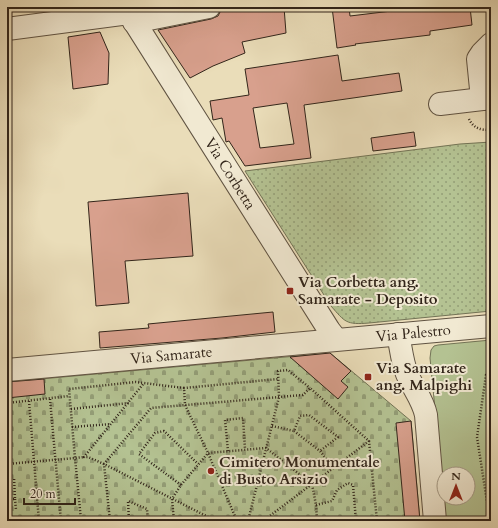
<svg xmlns="http://www.w3.org/2000/svg" width="498" height="528" viewBox="0 0 498 528" font-family="Cardo,serif">
<style>
.grass{fill:url(#grass-dots);stroke:#737456}
.cemetery{fill:url(#cemetery-stones);stroke:#737456}
.park{fill:#b4c292;stroke:#737456;fill-rule:evenodd}
.building{fill:#d8a08d;stroke:#32251a;fill-rule:evenodd}
.lines{fill:none;stroke-linecap:round;stroke-linejoin:round}
.minor-casing{stroke:#605342;stroke-width:24}
.path{stroke:#32251a;stroke-width:2.5;stroke-dasharray:1 2;stroke-linecap:butt}
.minor{stroke:#f1e9d2;stroke-width:22}
.poi-dot{fill:#8f2418;stroke:#f1e9d2;stroke-width:1.5}
.labels{text-anchor:middle;dominant-baseline:central;stroke-width:4;stroke-linejoin:round;paint-order:stroke}
.street-label{font-size:15px;fill:#32251a;stroke:#f1e9d2}
.poi-label{font-size:15px;font-weight:bold;fill:#32251a;stroke:#f1e9d2;text-anchor:start}
</style>
<defs>
<pattern id="grass-dots" width="8" height="8" patternUnits="userSpaceOnUse"><rect width="8" height="8" fill="#b4c292"/><path d="M2 2h.1M6 6h.1" fill="none" stroke="#939d76" stroke-width="1.8" stroke-linecap="round"/></pattern>
<pattern id="cemetery-stones" width="16" height="16" patternUnits="userSpaceOnUse"><rect width="16" height="16" fill="#b4c292"/><path d="M2 7V4a2 2 0 0 1 4 0v3zM10 15v-3a2 2 0 0 1 4 0v3z" fill="#939d76"/></pattern>
</defs>
<rect width="100%" height="100%" fill="#eaddb9"/>
<filter id="stains"><feTurbulence type="fractalNoise" baseFrequency=".005" numOctaves="4"/><feColorMatrix values="0 0 0 0 .2 0 0 0 0 .09 0 0 0 0 .02 0 0 0 .5 -.17"/></filter>
<radialGradient id="worn" r=".72"><stop offset=".6" stop-color="#630" stop-opacity="0"/><stop offset="1" stop-color="#630" stop-opacity=".3"/></radialGradient>
<path class="grass" d="M491,142V311L369,323C346,325 345,322 331,306L245,171L460,144Z"/>
<path class="cemetery" d="M330,353L411,421L420,521H7V382Z"/>
<path class="park" d="M491,340V521H446L430,358L431,350L434,346L438,345ZM444,474H468V498H444Z"/>
<g class="building">
<path d="M238,7H284L286,33L242,42L245,53L213,66L190,78L158,30L211,19L218,16L221,10Z"/>
<path d="M332,7H349L350,16L425,7H470L472,25L430,31V35L355,44L356,45L337,48Z"/>
<path d="M100,32L109,53L108,84L73,89L68,37Z"/>
<path d="M338,55L342,81L399,73L402,91L304,105L311,158L245,166L229,141L226,142L222,118L213,120L210,101L249,95L245,69ZM287,103L294,144L260,148L253,108Z"/>
<path d="M414,132L416,146L373,151L371,138Z"/>
<path d="M188,193L193,256L125,261L129,303L96,306L88,202Z"/>
<path d="M273,312L275,332L222,338L100,348L99,332L149,328L148,324Z"/>
<path d="M330,353L351,371L341,381L348,387L338,399L290,357Z"/>
<path d="M44,379L45,394L7,398V382Z"/>
<path d="M411,421L420,521H405L396,423Z"/>
</g>
<g class="lines">
<g class="minor-casing">
<g id="minor">
<path id="s1" d="M125,7L329,330L336,339"/>
<path d="M134,22L209,7"/>
<path d="M7,29L129,13"/>
<path d="M482,99L478,59L482,53L491,44"/>
<path d="M440,104L491,98"/>
<path d="M398,334C401,348 402,362 407,374C413,388 423,400 426,415L435,521"/>
<path id="s2" d="M7,370L491,326"/>
</g>
</g>
<g class="path">
<path d="M469,119C474,129 481,130 491,130"/>
<path d="M184,388L144,383L84,457H88L104,464L216,521"/>
<path d="M50,399L61,521"/>
<path d="M29,401L39,521"/>
<path d="M7,403L69,396"/>
<path d="M71,409L129,403"/>
<path d="M8,418L11,450"/>
<path d="M272,426L294,431L300,416L309,415L338,437L320,451"/>
<path d="M72,427L111,424"/>
<path d="M294,431L320,451L333,468"/>
<path d="M228,451L225,420L243,418L245,449"/>
<path d="M7,464L75,458L69,389L136,382L144,383"/>
<path d="M181,485L139,454L155,433L164,431L198,464"/>
<path d="M7,499H15L14,477"/>
<path d="M15,499L16,510"/>
<path d="M316,505L332,501L337,490L348,483L353,485L356,521"/>
<path d="M81,520L75,458L84,457"/>
<path d="M71,521L110,517"/>
<path d="M110,521L104,464L151,408L303,395L310,388L369,441L377,521"/>
<path d="M129,521L128,501L147,509L148,521"/>
<path d="M174,521L172,499L181,485L208,453L266,448L312,484L316,505L317,521"/>
<path d="M237,521L208,453L185,405L184,388L278,379"/>
<path d="M248,521L279,397L278,371L288,370L310,388"/>
<path d="M263,521L369,441"/>
<path d="M490,521L477,437L486,375L491,374"/>
</g>
<use href="#minor" class="minor"/>
</g>
<g class="poi-dot">
<rect x="286" y="287" width="8" height="8" rx="2"/>
<rect x="364" y="373" width="8" height="8" rx="2"/>
<circle cx="211" cy="471" r="4"/>
</g>
<g class="labels">
<g class="street-label">
<text stroke="none"><textPath href="#s1" startOffset="197">Via Corbetta</textPath></text>
<text stroke="none"><textPath href="#s2" startOffset="408">Via Palestro</textPath></text>
<text stroke="none"><textPath href="#s2" startOffset="165">Via Samarate</textPath></text>
</g>
<g class="poi-label">
<text x="298" y="282">Via Corbetta ang.<tspan x="298" dy="17">Samarate - Deposito</tspan></text>
<text x="376" y="368">Via Samarate<tspan x="376" dy="17">ang. Malpighi</tspan></text>
<text x="219" y="462">Cimitero Monumentale<tspan x="219" dy="17">di Busto Arsizio</tspan></text>
</g>
</g>
<rect width="498" height="528" fill="none" stroke="#eaddb9" stroke-width="24"/>
<rect x="8" y="8" width="482" height="512" fill="none" stroke="#32251a" stroke-width="2"/>
<rect x="12" y="12" width="474" height="504" fill="none" stroke="#32251a"/>
<g transform="translate(456 486)"><circle r="19" fill="#f1e9d2" stroke="#a59b88"/>
<path d="M0-3L7 15L0 10L-7 15Z" fill="#8f2418"/>
<text y="-6" font-size="11" font-weight="bold" text-anchor="middle" fill="#32251a">N</text>
</g>
<path d="M24 498v6h51v-6" fill="none" stroke="#32251a" stroke-width="2"/>
<text x="30" y="498" font-size="12" fill="#32251a" stroke="#f1e9d2" stroke-width="3" paint-order="stroke">20 m</text>
<rect width="100%" height="100%" filter="url(#stains)"/>
<rect width="100%" height="100%" fill="url(#worn)"/>
</svg>
